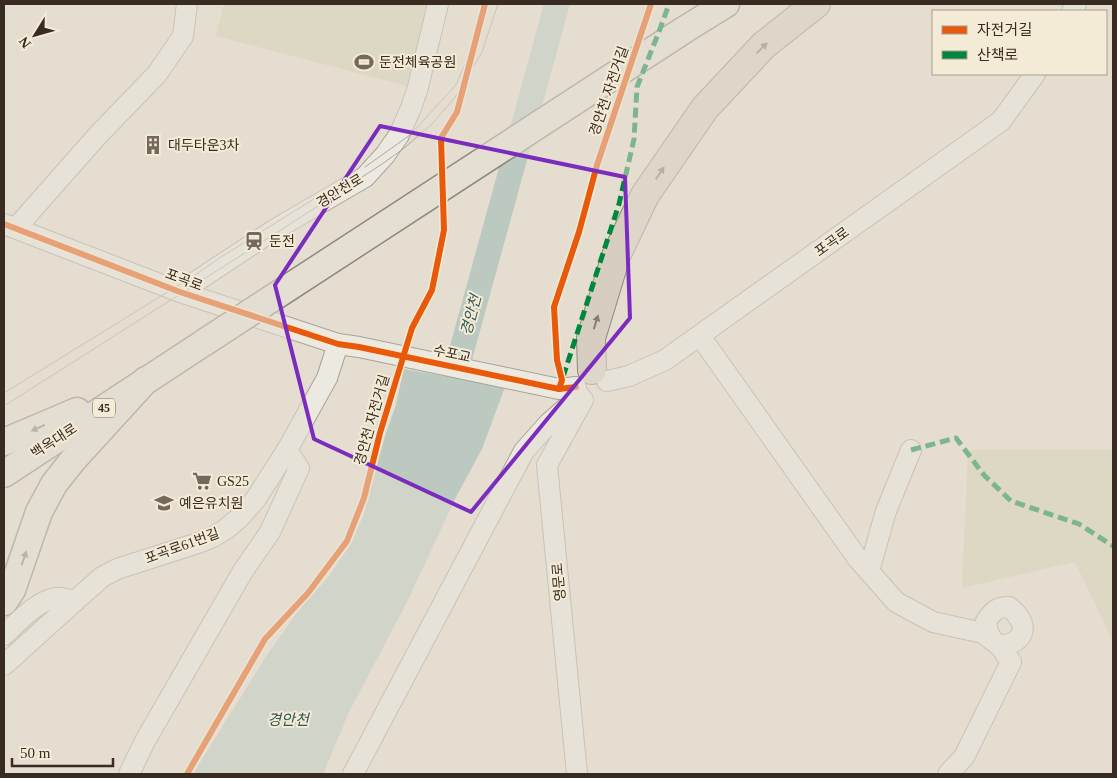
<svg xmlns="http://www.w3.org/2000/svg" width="1117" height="778" viewBox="0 0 1117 778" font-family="'Times New Roman','Noto Sans KR',serif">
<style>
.green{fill:#d4d3b3}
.water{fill:#bbc9c0}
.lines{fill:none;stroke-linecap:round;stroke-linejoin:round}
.river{stroke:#bbc9c0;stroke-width:25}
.minor-casing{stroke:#aaa298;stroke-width:22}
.major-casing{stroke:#8f8880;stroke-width:29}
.highway-casing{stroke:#8f8880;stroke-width:30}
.minor{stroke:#ece9e1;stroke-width:20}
.major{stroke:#e4ded3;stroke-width:26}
.highway{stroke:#d7cec1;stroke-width:28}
.tram{stroke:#ada8a1;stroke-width:1}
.major-bridge-casing{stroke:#8f8880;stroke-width:29;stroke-linecap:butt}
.major-bridge{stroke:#e4ded3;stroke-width:26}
.quiet{stroke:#00873e;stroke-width:5;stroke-dasharray:10 5;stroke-linecap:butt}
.cycleway-casing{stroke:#f4ebd7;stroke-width:9}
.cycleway{stroke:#e8590c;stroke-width:6}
.oneway{fill:#887c71}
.oneway2{fill:#8e847a}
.marked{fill:none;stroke:#7b2cbf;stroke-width:4;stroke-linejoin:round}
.labels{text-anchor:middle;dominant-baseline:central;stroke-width:4;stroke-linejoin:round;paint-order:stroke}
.shield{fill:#f4ebd7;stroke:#716558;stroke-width:1}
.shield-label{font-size:12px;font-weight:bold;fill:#392b21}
.poi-label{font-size:14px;fill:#392b21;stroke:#f4ebd7;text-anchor:start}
.street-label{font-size:14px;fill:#392b21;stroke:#f4ebd7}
.water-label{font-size:15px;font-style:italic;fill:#315853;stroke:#f4ebd7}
</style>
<rect width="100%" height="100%" fill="#e4ddd0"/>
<g class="green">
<path d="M224,4H427L411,87L216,36Z"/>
<path d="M968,450H1113V641L1075,562L962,588Z"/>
</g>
<path class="water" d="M404,369L505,387L482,449L457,495L406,604L349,712L323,774H193L267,655L299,610L330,575L351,544L364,514L385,436L395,408Z"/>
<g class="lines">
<path class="river" d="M445,411L557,4"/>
<g class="minor-casing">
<g id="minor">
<path d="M1072,11L1076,4"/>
<path d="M4,224L180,292L338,344L359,347L559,389L576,387"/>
<path d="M16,228L98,135L157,74L183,36L187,4"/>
<path d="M180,292L274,230L365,177L385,155L399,135L411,108L418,87L438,4"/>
<path d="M700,336L858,559L896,602L933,622L983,633L1000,646L1011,662L964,757L948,774"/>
<path d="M607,381L629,376L665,360L1001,121L1035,74"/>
<path d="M869,571L886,511L911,450"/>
<path d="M4,635C17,623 37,601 55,598C61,597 69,600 75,601L102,577L117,569L198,543L213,537L226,529L239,518L255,500L287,450L327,378L338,344"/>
<path d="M992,640L988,632L986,621C993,611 997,607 1009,607C1029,623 1028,642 1000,646"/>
<path d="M4,665L75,601"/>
<path d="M129,774L145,741L243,571L270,532L299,468L287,450"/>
<path d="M353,774L524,451L549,423L580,396"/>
<path d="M577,774L547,465L583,400"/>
</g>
</g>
<g class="major-casing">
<g id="major">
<path d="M684,30L726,4"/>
<path d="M4,442L77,411"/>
<path d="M4,474L205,342"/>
<path d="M4,602L12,590L39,512L54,484L73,460L146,380"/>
</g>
</g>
<g class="highway-casing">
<path id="highway" d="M592,370L591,338L616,256L645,195L705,108L764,45L816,4"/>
</g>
<use href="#minor" class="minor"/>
<use href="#major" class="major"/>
<use href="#highway" class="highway"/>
<g class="tram">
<path d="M365,167L410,135L455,86L481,31L487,4"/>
<path d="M4,393L195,275L221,257L346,179"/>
<path d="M4,406L281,230L382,164L403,149L432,124L456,96L482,52L498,4"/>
</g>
<g class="major-bridge-casing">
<path id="major-bridge" d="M205,342L684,30"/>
</g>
<use href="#major-bridge" class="major-bridge"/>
<g class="quiet">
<path d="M563,377L619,204L634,139L637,87L660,29L669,4"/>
<path d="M911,450L956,438L984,475L1011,501L1079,524L1113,546"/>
</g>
<g class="cycleway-casing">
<g id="cycleway">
<path d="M4,224L180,292L338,344L359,347L559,389L576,387"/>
<path d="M559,389L562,380L557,360L554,307L579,232L597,165L651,4"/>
<path d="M187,774L265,639L308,593L347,541L364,498L380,433L412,328L432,290L444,230L441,138L457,112L485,4"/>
</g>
</g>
<use href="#cycleway" class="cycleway"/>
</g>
<defs><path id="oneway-solid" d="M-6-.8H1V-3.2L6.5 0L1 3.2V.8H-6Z" transform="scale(1.25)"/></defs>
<g class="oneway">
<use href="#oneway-solid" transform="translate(762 48) rotate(-44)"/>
<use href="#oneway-solid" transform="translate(660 173) rotate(-56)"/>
<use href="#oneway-solid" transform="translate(596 322) rotate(-73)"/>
</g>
<g class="oneway2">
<use href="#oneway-solid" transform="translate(38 428) rotate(156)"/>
<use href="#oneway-solid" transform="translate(24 558) rotate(-71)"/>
</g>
<path d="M0 0H1117V778H0ZM380,126L625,177L630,318L471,512L314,439L275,285Z" fill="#e4ddd0" fill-opacity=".55" fill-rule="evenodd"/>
<path class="marked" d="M380,126L625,177L630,318L471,512L314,439L275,285Z"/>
<defs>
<g id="stadium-bare" transform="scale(1.5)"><path d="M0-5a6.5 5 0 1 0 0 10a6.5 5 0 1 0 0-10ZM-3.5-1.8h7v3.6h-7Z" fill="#75695e" stroke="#f4ebd7" stroke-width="2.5" paint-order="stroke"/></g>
<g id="building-bare" transform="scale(1.5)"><path d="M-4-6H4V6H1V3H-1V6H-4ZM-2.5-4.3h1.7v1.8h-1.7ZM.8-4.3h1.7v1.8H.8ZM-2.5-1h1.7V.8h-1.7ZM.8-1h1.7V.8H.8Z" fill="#75695e" stroke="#f4ebd7" stroke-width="2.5" paint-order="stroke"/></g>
<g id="station-bare" transform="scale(1.5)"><path d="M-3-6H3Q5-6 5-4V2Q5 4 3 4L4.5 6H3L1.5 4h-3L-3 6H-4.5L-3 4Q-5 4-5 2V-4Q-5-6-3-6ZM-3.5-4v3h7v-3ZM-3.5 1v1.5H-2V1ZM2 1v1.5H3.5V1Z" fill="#75695e" stroke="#f4ebd7" stroke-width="2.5" paint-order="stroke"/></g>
<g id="supermarket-bare" transform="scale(1.5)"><path d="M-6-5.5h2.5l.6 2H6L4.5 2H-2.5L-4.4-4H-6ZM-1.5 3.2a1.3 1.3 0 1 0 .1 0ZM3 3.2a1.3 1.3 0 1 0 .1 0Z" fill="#75695e" stroke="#f4ebd7" stroke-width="2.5" paint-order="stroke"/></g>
<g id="school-bare" transform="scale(1.5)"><path d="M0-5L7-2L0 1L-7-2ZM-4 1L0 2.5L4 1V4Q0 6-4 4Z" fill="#75695e" stroke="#f4ebd7" stroke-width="2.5" paint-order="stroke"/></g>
</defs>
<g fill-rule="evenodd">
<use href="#stadium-bare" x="364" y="62"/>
<use href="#building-bare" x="153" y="145"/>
<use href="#station-bare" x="254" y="241"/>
<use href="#supermarket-bare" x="202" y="481"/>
<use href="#school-bare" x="164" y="503"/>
</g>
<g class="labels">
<rect class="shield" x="93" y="398.5" width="22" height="19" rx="4"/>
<g class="shield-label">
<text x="104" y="408">45</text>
</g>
<g class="poi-label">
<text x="379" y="62">둔전체육공원</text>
<text x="168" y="145">대두타운3차</text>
<text x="269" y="241">둔전</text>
<text x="217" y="481">GS25</text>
<text x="179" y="503">예은유치원</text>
</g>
<g class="street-label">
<text transform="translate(609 91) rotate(-71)">경안천 자전거길</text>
<text transform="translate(340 191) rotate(-31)">경안천로</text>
<text transform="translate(832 242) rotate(-36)">포곡로</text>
<text transform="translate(184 280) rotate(20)">포곡로</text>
<text transform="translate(452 354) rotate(12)">수포교</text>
<text transform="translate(372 420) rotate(-74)">경안천 자전거길</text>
<text transform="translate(54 441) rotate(-33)">백옥대로</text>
<text transform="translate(182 546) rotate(-20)">포곡로61번길</text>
<text transform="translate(559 582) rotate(-95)">영문로</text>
</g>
<g class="water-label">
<text transform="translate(471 315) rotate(-75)">경안천</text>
<text x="288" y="720">경안천</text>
</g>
</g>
<rect width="1117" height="778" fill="none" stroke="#392b21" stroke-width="10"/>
<rect x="932" y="10" width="175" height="65" fill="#f4ebd7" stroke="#a99e8e"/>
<rect x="942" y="26" width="25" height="8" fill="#e8590c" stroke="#a99e8e"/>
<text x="977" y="35" font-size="15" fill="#392b21">자전거길</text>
<rect x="942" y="51" width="25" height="8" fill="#00873e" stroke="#a99e8e"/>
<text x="977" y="60" font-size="15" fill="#392b21">산책로</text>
<g transform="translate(35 35) rotate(233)" stroke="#f4ebd7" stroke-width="4" paint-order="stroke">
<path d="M0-4L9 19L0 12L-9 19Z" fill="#392b21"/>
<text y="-8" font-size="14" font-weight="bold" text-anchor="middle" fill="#392b21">N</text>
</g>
<path d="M12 758v8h101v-8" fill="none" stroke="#392b21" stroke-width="2.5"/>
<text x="20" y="758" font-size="15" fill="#392b21" stroke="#f4ebd7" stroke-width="4" paint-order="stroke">50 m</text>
</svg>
